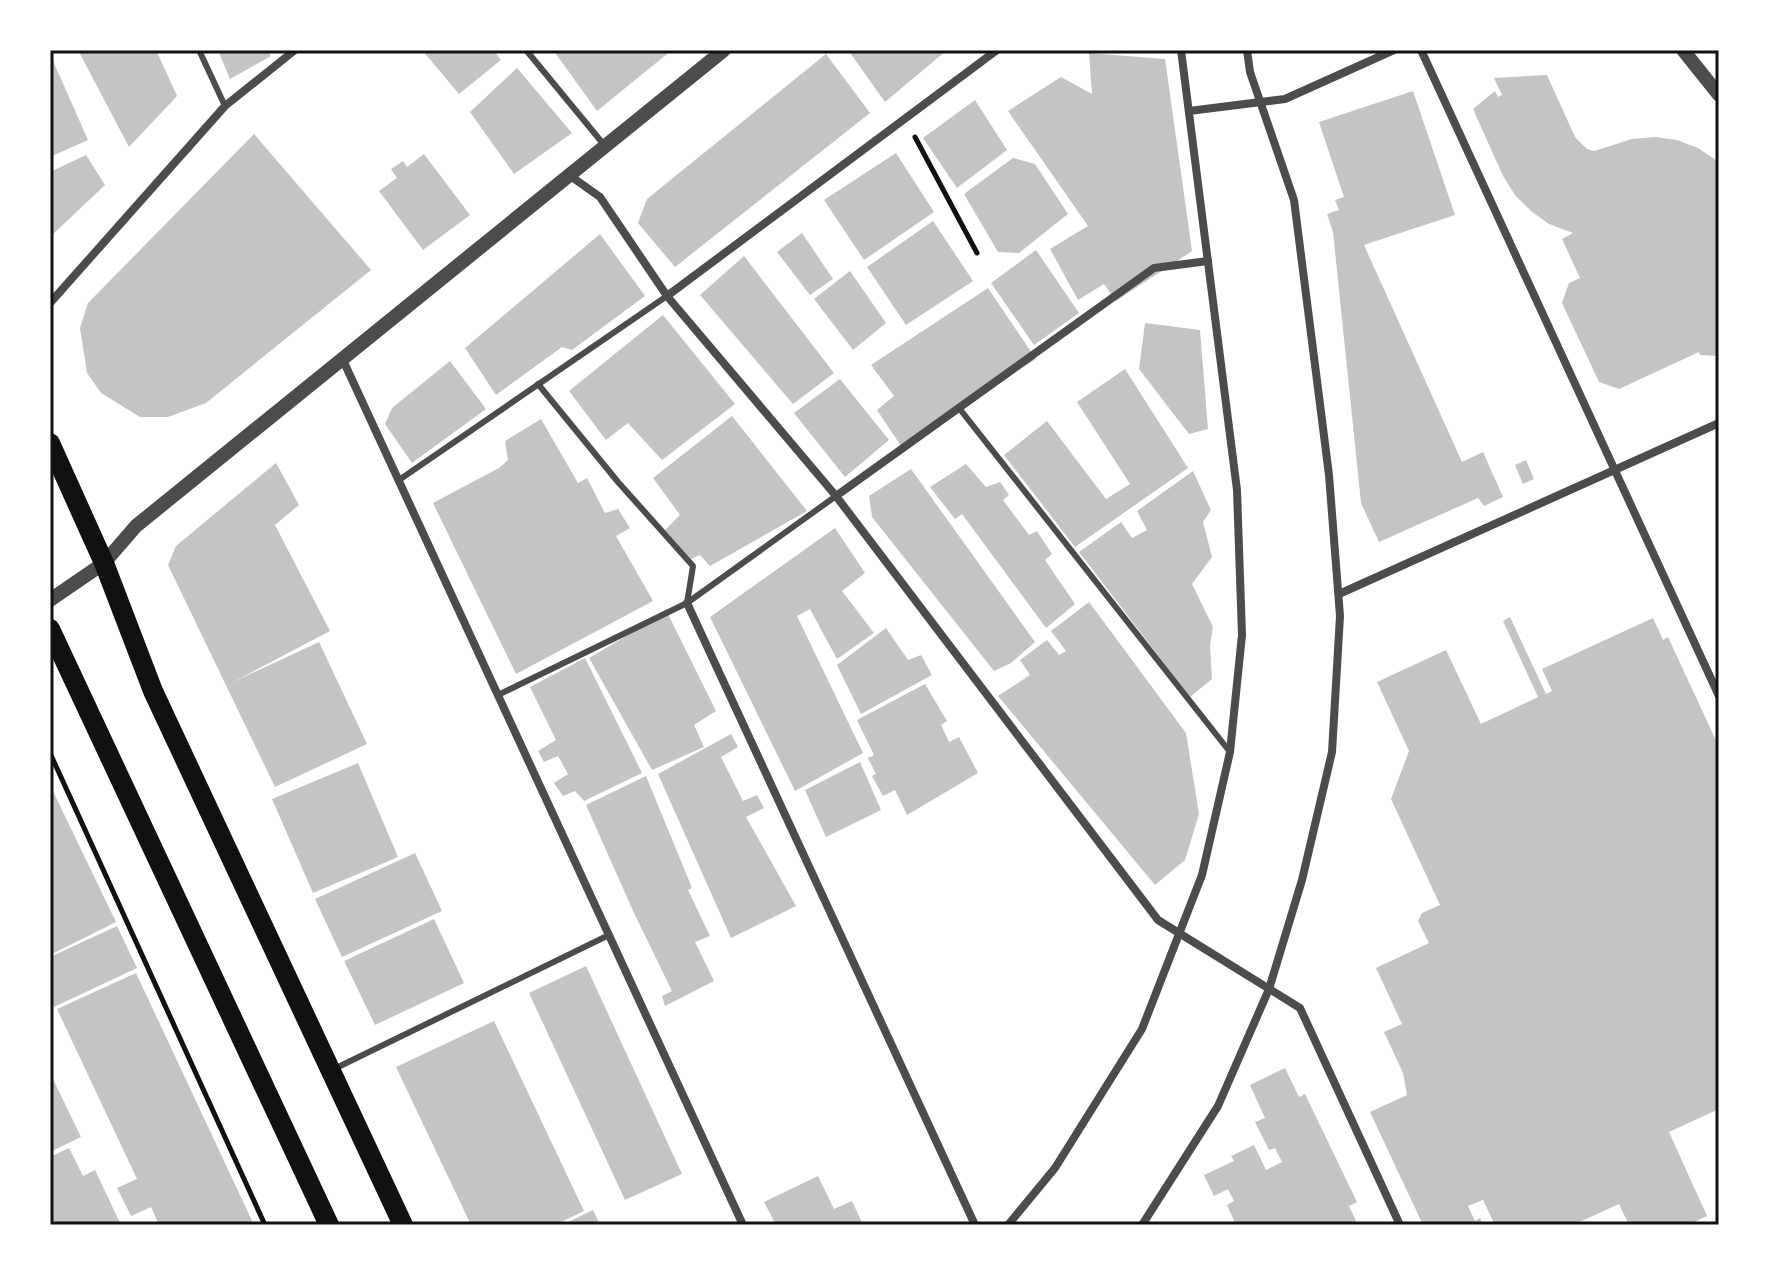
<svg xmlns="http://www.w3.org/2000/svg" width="1769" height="1275" viewBox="0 0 1769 1275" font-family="'Golos Text',sans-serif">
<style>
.building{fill:#c4c4c4}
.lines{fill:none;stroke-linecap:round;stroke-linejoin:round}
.path{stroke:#111;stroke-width:5}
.service{stroke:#4c4c4c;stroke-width:6}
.minor{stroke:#4c4c4c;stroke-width:8}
.tertiary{stroke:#4c4c4c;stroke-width:14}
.primary{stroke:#111;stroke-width:20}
.neatline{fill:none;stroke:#111;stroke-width:3}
</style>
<rect width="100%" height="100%" fill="#fff"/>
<g class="building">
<path d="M78,50H156L177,96L129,147Z"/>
<path d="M218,50H267L271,56L230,79Z"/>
<path d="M422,50H493L501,60L459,94Z"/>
<path d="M561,50H672L597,111L556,54Z"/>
<path d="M848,50H947L885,102Z"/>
<path d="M1089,53L1165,59L1192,251L1116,301L1104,284L1078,300L1050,249L1088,226L1008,111L1061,77L1092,94Z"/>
<path d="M50,54L88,140L50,157Z"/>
<path d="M826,54L870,113L675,267L638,223L647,199Z"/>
<path d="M517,68L572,133L514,174L470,112Z"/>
<path d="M1547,75L1575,137L1587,149L1594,151L1632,139L1655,137L1677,140L1698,148L1719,162V356L1700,355L1699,352L1619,389L1599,382L1562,303L1569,283L1580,278L1562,239L1573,233L1549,224L1531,211L1515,195L1503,176L1473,109L1495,91L1498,97L1502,95L1494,78Z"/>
<path d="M1413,91L1455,215L1364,245L1462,462L1483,452L1503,497L1484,506L1478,498L1379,542L1361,503L1333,232L1327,214L1339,210L1335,200L1344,197L1319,122Z"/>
<path d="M975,100L1007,150L957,188L923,138Z"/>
<path d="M254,134L371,270L206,403L168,417H140L101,393L87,373L80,328L88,303Z"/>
<path d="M896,153L934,212L864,260L824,200Z"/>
<path d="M424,154L470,215L423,250L379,191L397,178L391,169L403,161L407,167Z"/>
<path d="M86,155L105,185L50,237V172Z"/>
<path d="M1013,158L1035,164L1068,214L1019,253L998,252L964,194Z"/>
<path d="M933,221L973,281L906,325L867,267Z"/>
<path d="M802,233L833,279L810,295L777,252Z"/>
<path d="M600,234L645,296L572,350L562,347L496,395L465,348Z"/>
<path d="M1036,250L1079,313L1034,345L991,283Z"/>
<path d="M744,256L834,373L793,404L700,295Z"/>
<path d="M850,271L886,323L853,350L814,299Z"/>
<path d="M988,288L1036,359L901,446L877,410L894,396L871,365Z"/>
<path d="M663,315L735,404L662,460L628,423L606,440L569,391Z"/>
<path d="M1145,323L1200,330L1208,429L1189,434L1139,369Z"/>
<path d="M450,361L486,409L412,463L385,424L392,408Z"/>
<path d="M1125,369L1188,468L1075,547L1004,455L1047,421L1106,499L1130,484L1077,402Z"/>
<path d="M840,379L889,440L845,477L794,413Z"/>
<path d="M732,416L807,511L710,566L700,555L691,559L665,530L680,515L653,478Z"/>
<path d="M541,419L578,483L587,478L605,513L618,509L630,528L616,536L653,601L516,674L433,503L499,468L508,460L505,441Z"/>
<path d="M1526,460L1534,479L1523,484L1515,465Z"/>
<path d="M276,463L299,505L275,525L330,631L233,682L319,642L367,744L275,787L168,565L176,546Z"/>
<path d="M966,464L986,487L1000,482L1009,495L1003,500L1029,535L1037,531L1052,554L1045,560L1075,604L1046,628L962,514L955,519L930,487Z"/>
<path d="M911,469L1035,642L1011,663L994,671L872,517L869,496Z"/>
<path d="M1193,471L1211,510L1203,522L1212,557L1192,584L1213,627L1210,645L1212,679L1190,697L1079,552L1121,522L1132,538L1147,530L1137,511Z"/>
<path d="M835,528L865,573L842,591L874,633L837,659L810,609L797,616L863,753L795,791L710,617Z"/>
<path d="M1089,602L1186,733L1199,814L1185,860L1155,885L998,696L1030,675L1020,660L1047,640L1059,655L1066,651L1051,631Z"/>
<path d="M667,612L716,711L694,725L704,747L652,770L589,658Z"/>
<path d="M1510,617L1546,694L1552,691L1542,669L1653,618L1663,640L1668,637L1719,747V1109L1669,1132L1707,1216L1688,1225H1629L1619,1204L1573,1225H1495L1483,1200L1468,1206L1475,1221L1480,1218L1483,1225H1423L1370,1112L1407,1095L1403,1073L1384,1032L1402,1024L1376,968L1429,943L1418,921L1422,913L1440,905L1391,799L1409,751L1377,682L1446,650L1481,724L1538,697L1503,621Z"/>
<path d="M886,628L908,660L921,655L932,675L861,714L837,665Z"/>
<path d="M585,658L642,773L584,801L575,791L563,796L554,783L568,774L558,756L544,762L538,751L556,740L530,687Z"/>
<path d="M925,684L947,721L941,725L949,742L959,737L978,773L907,815L895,790L883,796L872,776L876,774L868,758L874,755L857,720Z"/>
<path d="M731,734L738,747L721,757L743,801L757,795L764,808L746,817L796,906L731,938L658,774Z"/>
<path d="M860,762L881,810L826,837L805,790Z"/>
<path d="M358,763L398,857L313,893L272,799Z"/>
<path d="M646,776L692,888L688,890L710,936L695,942L714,981L665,1006L662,996L672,991L634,913L586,805Z"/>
<path d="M50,785L116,922L50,955Z"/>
<path d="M415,853L442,911L342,957L315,899Z"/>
<path d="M434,919L464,983L375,1025L344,961Z"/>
<path d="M117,926L137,968L54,1007L50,1000V957Z"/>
<path d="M586,966L682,1174L625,1200L529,993Z"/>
<path d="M136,973L254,1225H159L151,1207L131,1216L117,1188L137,1179L57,1009Z"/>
<path d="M494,1021L584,1211L555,1225H471L396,1067Z"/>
<path d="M1285,1068L1299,1097L1305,1094L1357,1202L1349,1206L1358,1225H1236L1227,1205L1234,1201L1228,1189L1214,1196L1204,1175L1234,1161L1231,1156L1254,1145L1266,1170L1282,1162L1275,1148L1269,1150L1255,1122L1265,1118L1250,1085Z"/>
<path d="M50,1073L81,1137L50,1152Z"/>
<path d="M69,1148L83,1176L95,1170L121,1225H50V1157Z"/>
<path d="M818,1176L834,1209L852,1201L863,1225H776L764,1202Z"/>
<path d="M593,1210L600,1225H562Z"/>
</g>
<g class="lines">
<g class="path">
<path d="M915,137L977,253"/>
<path d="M50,753L265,1225"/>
</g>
<g class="service">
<path d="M199,50L225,106"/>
<path d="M526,50L605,146"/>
<path d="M538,384L618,482L693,566L687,603"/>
<path d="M959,408L1230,752"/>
<path d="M399,480L667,296"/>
<path d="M498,695L687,603L836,496"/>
<path d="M334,1069L609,935"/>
</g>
<g class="minor">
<path d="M1421,50L1719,696"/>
<path d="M1189,111L1285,99L1394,50"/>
<path d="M569,175L600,197L667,296L836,496L1158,920L1300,1008L1400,1225"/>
<path d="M667,296L997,50"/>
<path d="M50,303L225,106L295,50"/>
<path d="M342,358L743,1225"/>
<path d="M836,496L1154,268L1208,261"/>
<path d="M1339,594L1719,423"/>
<path d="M687,603L975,1225"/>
<path d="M1008,1225L1055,1168L1142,1029L1202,875L1230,752L1242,635L1237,490L1181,50"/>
<path d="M1142,1225L1218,1106L1269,989L1302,880L1332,752L1340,616L1329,475L1294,200L1250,72L1247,50"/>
</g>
<g class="tertiary">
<path d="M1683,50L1719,95"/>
<path d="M50,600L104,563L136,526L724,50"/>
</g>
<g class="primary">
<path d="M50,443L104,563L153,691L403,1225"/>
<path d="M50,629L329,1225"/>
</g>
</g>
<rect width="1769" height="1275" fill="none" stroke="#ffffff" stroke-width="104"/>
<rect x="52" y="52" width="1665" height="1171" class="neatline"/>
</svg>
